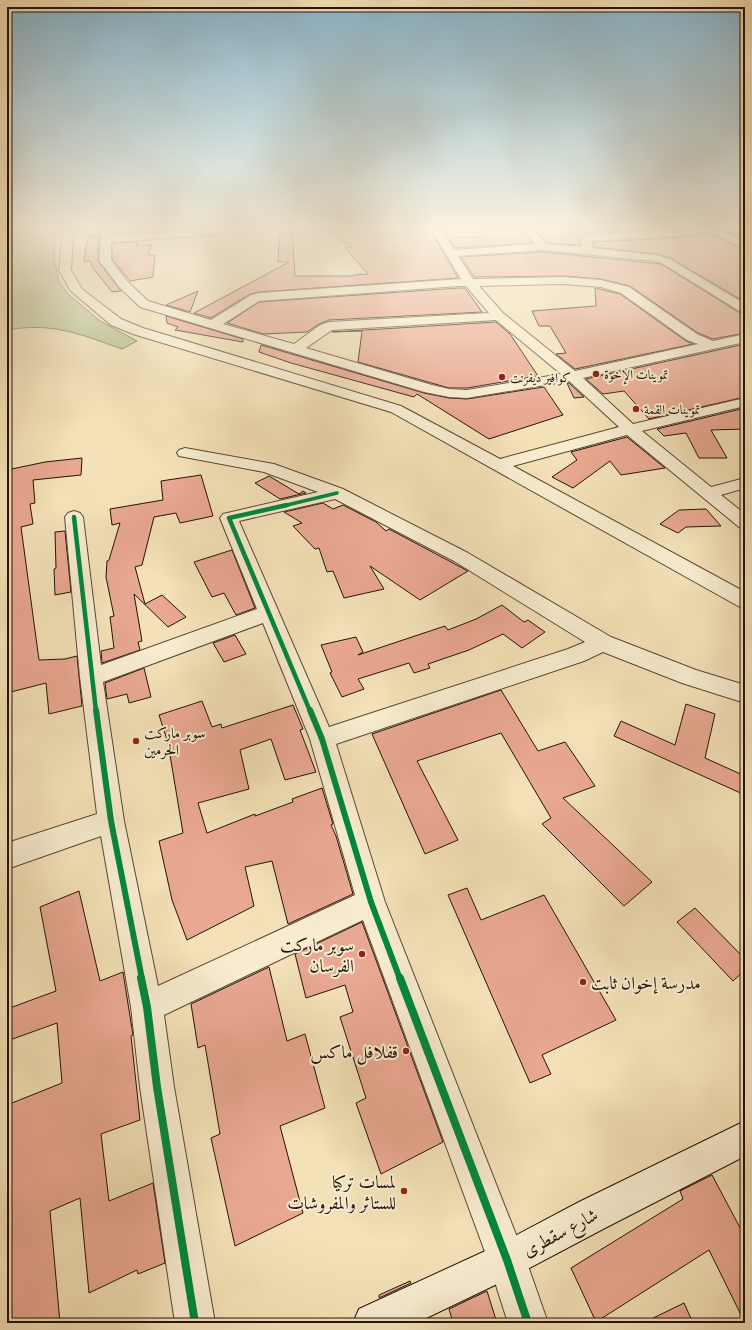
<svg xmlns="http://www.w3.org/2000/svg" width="752" height="1330" viewBox="0 0 752 1330" font-family="'Gentium Book Plus',Amiri,serif">
<style>
.green{fill:#b7c492;stroke:#6e6b4e}
.building{fill:#e9a891;stroke:#241209}
.lines{fill:none;stroke-linecap:round;stroke-linejoin:round}
.street-casing{stroke:#584634;stroke-width:2}
.secondary-casing{stroke:#241209;stroke-width:2}
.street{fill:#f8ecd0;fill-rule:evenodd}
.secondary{fill:#f8ecd0;fill-rule:evenodd}
.cycleway-far3-casing{stroke:#f8ecd0;stroke-width:5.5}
.cycleway-far2-casing{stroke:#f8ecd0;stroke-width:7}
.cycleway-far1-casing{stroke:#f8ecd0;stroke-width:8}
.cycleway-casing{stroke:#f8ecd0;stroke-width:10}
.cycleway-far3{stroke:#00873e;stroke-width:3.5}
.cycleway-far2{stroke:#00873e;stroke-width:4.5}
.cycleway-far1{stroke:#00873e;stroke-width:6}
.cycleway{stroke:#00873e;stroke-width:8}
.poi-dot{fill:#8f2418;stroke:#f8ecd0;stroke-width:1.5}
.labels{text-anchor:middle;dominant-baseline:central;stroke-width:4;stroke-linejoin:round;paint-order:stroke}
.far-poi-label{font-size:13px;fill:#241209;stroke:#f8ecd0;text-anchor:start}
.poi-label{font-size:15px;fill:#241209;stroke:#f8ecd0;text-anchor:start}
.near-poi-label{font-size:18px;fill:#241209;stroke:#f8ecd0;text-anchor:end}
.near-street-label{font-size:18px;fill:#241209;stroke:#f8ecd0}
</style>
<rect width="100%" height="100%" fill="#f4e1b7"/>
<filter id="stains"><feTurbulence type="fractalNoise" baseFrequency=".005" numOctaves="4"/><feColorMatrix values="0 0 0 0 .2 0 0 0 0 .09 0 0 0 0 .02 0 0 0 .5 -.17"/></filter>
<radialGradient id="worn" r=".72"><stop offset=".6" stop-color="#630" stop-opacity="0"/><stop offset="1" stop-color="#630" stop-opacity=".3"/></radialGradient>
<path class="green" d="M7,229H56L54,258L59,282L68,294L100,321L137,341L122,349C80,334 52,322 7,330Z"/>
<g class="building">
<path d="M112,229H138L137,232L112,233Z"/>
<path d="M280,229H292L295,276H354V275L368,274L345,248L352,247L323,229H430L458,278L259,292L250,294L211,318L194,313L289,262H278Z"/>
<path d="M485,229H519L532,243L455,248L449,238L489,236Z"/>
<path d="M574,229L589,230H650L586,234L580,238V245L547,243L535,230Z"/>
<path d="M722,229H745V240Z"/>
<path d="M709,233L745,250V302L670,258L656,254L594,247V242L677,238Z"/>
<path d="M89,236H99L98,261L121,291L112,292L93,268L90,261H84L86,244Z"/>
<path d="M138,242L137,246L152,245L148,255H155L153,277L130,281L112,259V243Z"/>
<path d="M543,252L661,264L740,313L745,314V333L713,339L698,333L630,286L601,279L564,276L474,277L461,257Z"/>
<path d="M459,288H465L482,312L329,320L319,324L307,332L263,334L227,323L259,302Z"/>
<path d="M595,288L620,294L686,341L693,344L575,369L556,354L566,353L550,326H539L532,311L596,306Z"/>
<path d="M198,291L190,312L166,305Z"/>
<path d="M166,316L243,339V342L175,330L178,327L167,323Z"/>
<path d="M496,322L510,334L538,376L467,388H449L358,362L362,331L332,332Z"/>
<path d="M745,344V397L649,419L624,391L603,394L586,379Z"/>
<path d="M261,345L424,393L449,398L467,399L544,387L563,415L489,439L417,394L414,397L291,363L259,352Z"/>
<path d="M567,383H569L584,397L574,398Z"/>
<path d="M745,408V429L711,430L727,458H699L686,433L664,436L657,429Z"/>
<path d="M627,437L665,468L621,475L610,461L573,488L552,477L577,460L571,452Z"/>
<path d="M82,458L81,475L33,480L35,503L30,504L33,524L21,527L39,660L65,659L77,656L82,706L49,714L46,683L7,693V470L45,462Z"/>
<path d="M201,475L213,516L180,523L176,513L154,517L142,565L135,567L145,604L162,595L186,617L168,627L134,594L142,641L138,642L140,650L102,663L101,651L114,648L110,617L114,616L106,577L107,561L109,560L120,523L112,525L110,509L163,500L161,481Z"/>
<path d="M269,476L299,494L303,491L306,493L280,499L255,483Z"/>
<path d="M323,503L333,509L343,505L376,522L386,531L389,529L468,571L420,600L370,566L384,589L344,598L333,571L327,572L319,548L315,549L293,526L302,523L284,512Z"/>
<path d="M706,509L721,526L686,527L678,533L660,524L679,510Z"/>
<path d="M65,531L71,592L55,595L54,569L56,568L55,532Z"/>
<path d="M232,550L255,608L236,615L224,593L212,597L194,562Z"/>
<path d="M502,605L524,622L528,620L545,632L522,648L503,634L469,650L428,664L430,668L414,673L409,663L358,679L364,689L342,697L330,673L332,672L321,645L356,637L363,652L358,655L445,626L448,630L476,619Z"/>
<path d="M235,635L246,654L224,662L213,643Z"/>
<path d="M144,668L151,697L129,703L127,694L107,699L105,683Z"/>
<path d="M501,690L538,751L565,742L595,786L563,798L652,882L624,906L542,824L551,818L501,733L417,761L458,840L425,854L372,734Z"/>
<path d="M202,701L212,727L221,724L222,728L293,705L303,729L300,730L316,772L285,780L271,739L240,750L249,789L198,803L207,833L255,814V816L293,802L292,799L322,788L333,824L331,825L336,836L353,894L288,924L272,861L245,867L254,906L187,940L172,900L159,841L183,833L168,743L159,715Z"/>
<path d="M686,704L715,714L705,758L745,776V795L614,736L621,721L675,745Z"/>
<path d="M467,888L481,920L544,895L616,1020L542,1055L551,1074L530,1083L448,895Z"/>
<path d="M79,891L100,981L123,972L133,1035L131,1036L140,1120L101,1134L109,1201L153,1183L165,1263L138,1274L137,1270L89,1293L80,1198L50,1211L60,1323H12L8,1257L10,1256L7,1105L62,1083L57,1023L7,1041V1009L56,991L40,907Z"/>
<path d="M695,908L745,959V970L733,981L677,922Z"/>
<path d="M362,922L443,1142L381,1174L356,1103L366,1098L340,1017L353,1012L345,985L306,998L295,954Z"/>
<path d="M269,967L287,1041L305,1034L325,1108L280,1126L303,1213L235,1246L211,1138L220,1134L205,1045L198,1048L191,1004Z"/>
<path d="M712,1175L745,1237V1323L709,1250L596,1322L571,1268L683,1199L680,1191Z"/>
<path d="M410,1281L411,1283L379,1298V1295Z"/>
<path d="M487,1291L497,1323H453L449,1309Z"/>
<path d="M684,1303L693,1323H643Z"/>
</g>
<g class="lines">
<g class="street-casing">
<g id="street">
<path d="M63,229H111V235L216,229H266L265,231L261,232L111,242V260L127,281L148,301L211,320L251,295L259,293L461,279L431,229H441L454,250L535,244L522,229H532L546,244L582,247L581,238L586,235L685,229H712L711,231L707,232L677,236L592,241V248L656,255L670,259L745,304V313L741,312L662,263L655,261L543,250L458,256L473,279L564,277L601,280L629,287L697,334L713,341L745,334V342L583,378L633,424L745,398V406L642,431L711,487L745,478V488L721,495L745,514V529L739,527L627,435L513,466L745,592V608L738,606L391,412L133,334L111,325L71,291L59,270ZM101,234L99,260L119,287L140,307L424,392L449,397L467,398L569,381L619,427L500,459L401,406L143,328L121,319L82,289L71,270L73,236ZM564,284L601,287L621,293L687,340L698,344L575,371L503,313L479,286ZM459,286H466L489,313L329,322L320,325L294,344L223,324L259,301ZM496,320L561,374L467,390L449,389L432,385L306,348L332,330Z"/>
<path d="M185,448L274,464L343,489L468,553L611,637L696,670L745,685V703L682,683L603,652L584,661L336,744L385,902L526,1260L548,1323H508L488,1260L363,920L164,1015L174,1087L215,1323H175L140,1087L131,1007L101,836L7,869V843L97,814L80,677L65,517L68,513L74,511L80,513L83,517L101,665L257,609L220,518L223,514L318,492L264,472L179,456L177,453L179,450ZM335,499L454,561L585,642L568,649L329,727L239,521ZM263,623L310,739L355,895L158,986L124,821L103,682Z"/>
</g>
</g>
<g class="secondary-casing">
<g id="secondary">
<path d="M707,229H719L745,242V249L708,231Z"/>
<path d="M745,1121V1156L605,1228L520,1273L416,1323H353L359,1309L494,1247L579,1202Z"/>
</g>
</g>
<use href="#street" class="street"/>
<use href="#secondary" class="secondary"/>
<g class="cycleway-far3-casing">
<path id="cycleway-far3" d="M283,506L337,493"/>
</g>
<g class="cycleway-far2-casing">
<g id="cycleway-far2">
<path d="M287,505L229,518L310,711"/>
<path d="M74,517L96,711"/>
</g>
</g>
<g class="cycleway-far1-casing">
<g id="cycleway-far1">
<path d="M96,710L111,821L142,979"/>
<path d="M310,710L322,739L371,902L400,979"/>
</g>
</g>
<g class="cycleway-casing">
<g id="cycleway">
<path d="M141,978L147,1007L157,1087L195,1323"/>
<path d="M400,978L507,1260L528,1323"/>
</g>
</g>
<use href="#cycleway-far3" class="cycleway-far3"/>
<use href="#cycleway-far2" class="cycleway-far2"/>
<use href="#cycleway-far1" class="cycleway-far1"/>
<use href="#cycleway" class="cycleway"/>
</g>
<linearGradient id="sky" x2="0" y2="1"><stop stop-color="#89b8d0"/><stop offset="0.55" stop-color="#faf2df"/><stop offset="1" stop-color="#faf2df" stop-opacity="0"/></linearGradient>
<rect width="752" height="415" fill="url(#sky)"/>
<g class="poi-dot">
<circle cx="596" cy="374" r="4"/>
<circle cx="502" cy="377" r="4"/>
<circle cx="636" cy="409" r="4"/>
<circle cx="136" cy="741" r="4"/>
<circle cx="362" cy="954" r="4"/>
<circle cx="583" cy="982" r="4"/>
<circle cx="406" cy="1051" r="4"/>
<circle cx="404" cy="1191" r="4"/>
</g>
<g class="labels">
<g class="far-poi-label">
<text x="604" y="374">تموينات الإخوة</text>
<text x="510" y="377">كوافير ديفرنت</text>
<text x="644" y="409">تموينات القمة</text>
</g>
<g class="poi-label">
<text x="144" y="732">سوبر ماركت<tspan x="144" dy="17">الحرمين</tspan></text>
</g>
<g class="near-poi-label">
<text x="354" y="944">سوبر ماركت<tspan x="354" dy="21">الفرسان</tspan></text>
<text x="591" y="982" text-anchor="start">مدرسة إخوان ثابت</text>
<text x="398" y="1051">قفلافل ماكس</text>
<text x="396" y="1181">لمسات تركيا<tspan x="396" dy="21">للستائر والمفروشات</tspan></text>
</g>
<g class="near-street-label">
<text transform="translate(560 1232) rotate(-28)">شارع سقطرى</text>
</g>
</g>
<rect width="752" height="1330" fill="none" stroke="#f4e1b7" stroke-width="24"/>
<rect x="8" y="8" width="736" height="1314" fill="none" stroke="#241209" stroke-width="2"/>
<rect x="12" y="12" width="728" height="1306" fill="none" stroke="#241209"/>
<rect width="100%" height="100%" filter="url(#stains)"/>
<rect width="100%" height="100%" fill="url(#worn)"/>
</svg>
